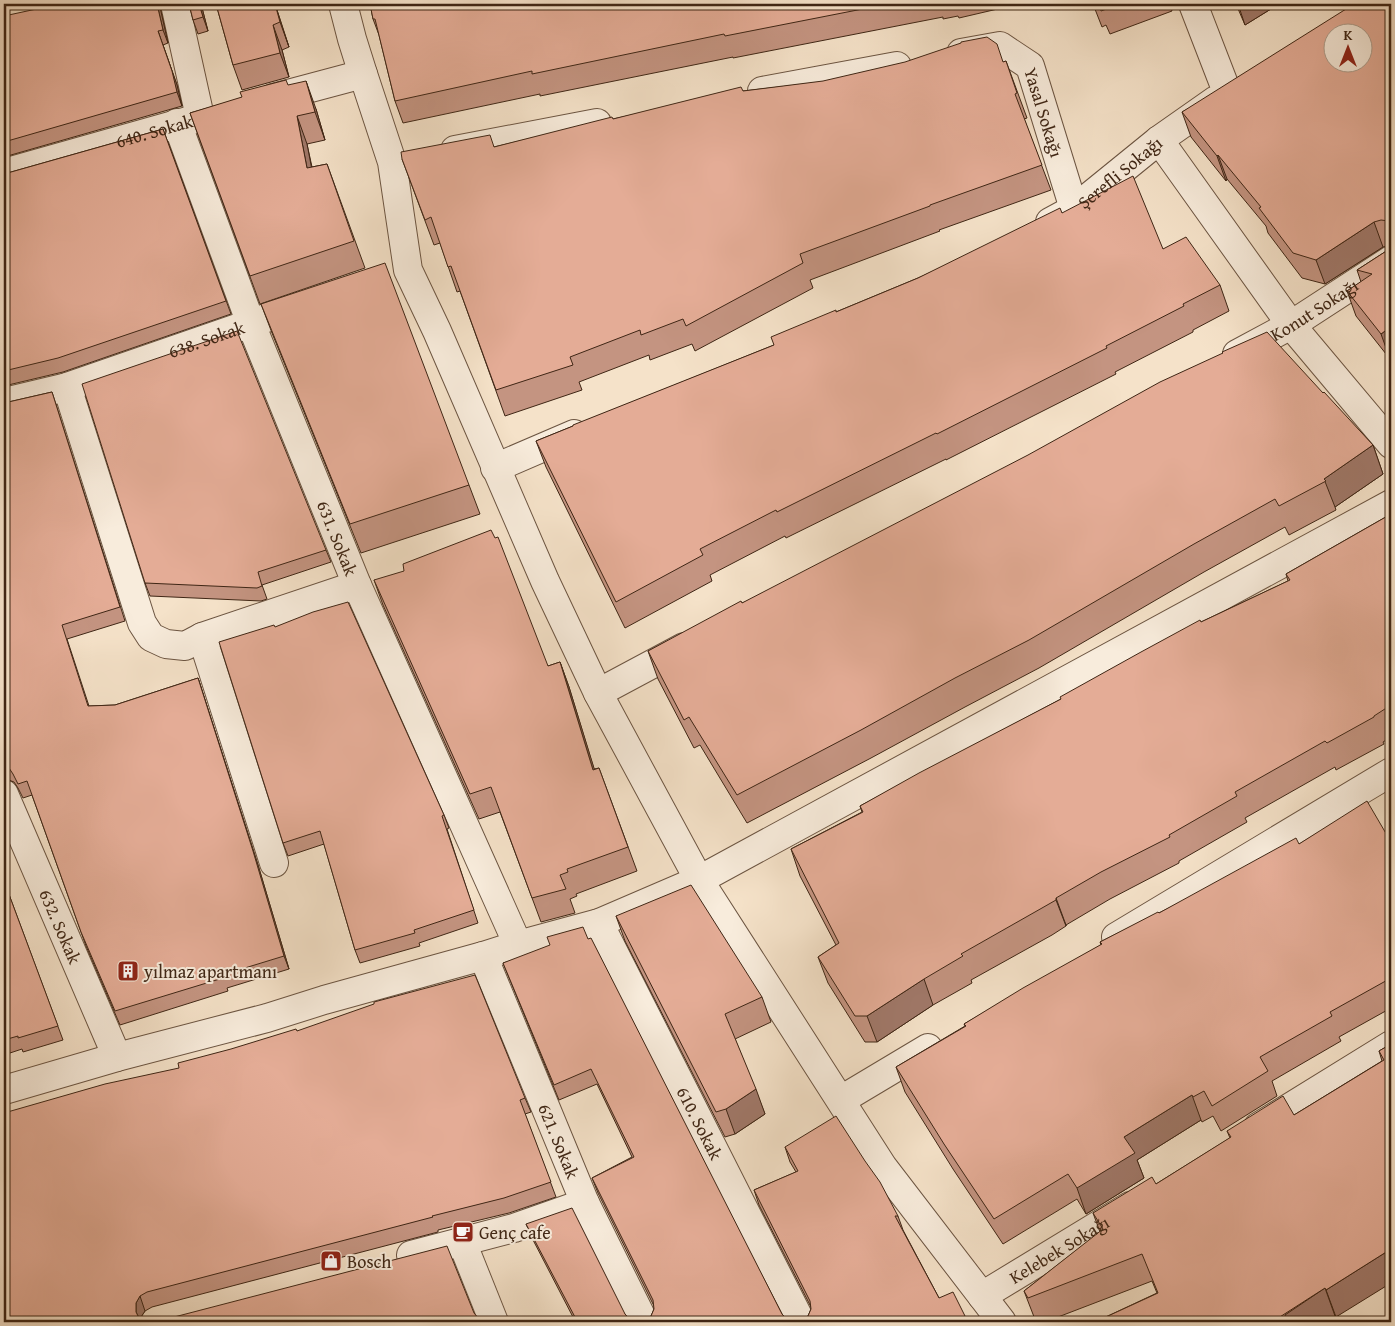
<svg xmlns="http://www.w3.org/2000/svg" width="1395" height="1326" viewBox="0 0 1395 1326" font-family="'Gentium Book Plus',serif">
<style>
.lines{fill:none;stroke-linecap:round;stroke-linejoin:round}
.minor-casing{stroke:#6c5542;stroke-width:30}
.tertiary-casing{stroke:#6c5542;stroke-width:30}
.minor{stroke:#f8ecdc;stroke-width:28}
.tertiary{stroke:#f8ecdc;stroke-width:28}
.wall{fill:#c49481;stroke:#3f2615}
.shaded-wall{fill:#a07869;stroke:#3f2615}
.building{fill:#e4ac96;stroke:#3f2615;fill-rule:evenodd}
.labels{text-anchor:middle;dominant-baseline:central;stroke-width:4;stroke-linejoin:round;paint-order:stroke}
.street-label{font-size:18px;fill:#3f2615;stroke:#f8ecdc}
.poi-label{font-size:18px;fill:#3f2615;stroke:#f8ecdc;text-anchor:start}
</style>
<rect width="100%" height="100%" fill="#f5e2c9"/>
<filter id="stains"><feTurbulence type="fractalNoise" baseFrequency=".004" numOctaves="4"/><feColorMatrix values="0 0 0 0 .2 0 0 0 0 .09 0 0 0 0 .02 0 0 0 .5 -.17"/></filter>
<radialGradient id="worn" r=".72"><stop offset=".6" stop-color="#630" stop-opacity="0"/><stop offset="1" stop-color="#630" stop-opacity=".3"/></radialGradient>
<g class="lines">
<g class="minor-casing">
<g id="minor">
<path d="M175,4L200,117"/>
<path d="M343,4L352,39L363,74L392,162L408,270L437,331L545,581L598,693L699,880L883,1167L1002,1322"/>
<path d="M1193,4L1227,92"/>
<path id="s1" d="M961,53L1000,46L1030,66L1074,209"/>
<path d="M762,91L897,66"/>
<path d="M273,98L363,74"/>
<path id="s2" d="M177,123L251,324L357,585L518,945"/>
<path d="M1159,140L1291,325L1391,444"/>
<path d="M455,150L597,123"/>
<path id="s3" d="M4,173L195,119"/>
<path id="s4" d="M1050,222L1074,209L1159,140L1216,100"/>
<path id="s5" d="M1237,354L1291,325L1391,260"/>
<path d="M67,387L142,623L151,637L166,644L185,646L202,637L357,585"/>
<path id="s6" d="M4,402L67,387L269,317"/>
<path d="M495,468L574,434"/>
<path d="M202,637L274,863"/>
<path d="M598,693L684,647"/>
<path id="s7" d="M4,794L117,1057"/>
<path id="s8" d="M599,923L801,1322"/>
<path d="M1116,937L1391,772"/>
<path id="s9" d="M483,956L585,1203L644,1322"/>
<path d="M841,1100L928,1048"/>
<path d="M1258,1127L1391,1045"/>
<path d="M462,1242L494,1322"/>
<path d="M411,1255L514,1228L585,1203"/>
<path id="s10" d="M982,1296L1130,1206"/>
</g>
</g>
<g class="tertiary-casing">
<path id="tertiary" d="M4,1090L117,1057L267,1018L324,1000L483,956L518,945L599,923L699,880L1391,504"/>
</g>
<use href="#minor" class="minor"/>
<use href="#tertiary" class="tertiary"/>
</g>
<g class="wall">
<path d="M189,4H201L208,31L198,34L193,20Z"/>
<path d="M216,4H275L289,47L282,50L289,77L242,90L233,65Z"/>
<path d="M370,4H1019L959,18L958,16L943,19V17L733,58V57L540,96V94L403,123L395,101L379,35L373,19Z"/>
<path d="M1093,4H1170L1172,11L1110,34L1106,25L1102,27Z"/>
<path d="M1236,4H1279L1245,25Z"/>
<path d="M1391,4V245L1383,247L1325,284L1302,278L1268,233L1266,226L1227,179L1226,181L1191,137L1182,112Z"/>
<path d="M160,7L168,43L163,45L177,85L182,106L4,157V16Z"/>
<path d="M1006,61L1027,118L1024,119L1051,190L939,230L940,231L810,280L813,288L695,351L692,344L650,360L649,355L579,382L582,390L505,416L460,291L457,292L440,243L434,245L402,159L494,147L613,119L743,91L1004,62Z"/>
<path d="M288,85L316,109L325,140L307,144L312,167L327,164L365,268L260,304L190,113Z"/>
<path d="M163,129L231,314L63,372L4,386V174Z"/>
<path d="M1062,213L1163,249L1220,285L1229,311L1193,330V332L1115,372L1116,374L946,460V459L786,538L785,536L710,575L712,581L625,628L546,467L536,441L774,345L836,312L918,278Z"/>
<path d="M1391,248V358L1390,359L1356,316L1347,291L1361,282L1357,270Z"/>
<path d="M261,304L469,485L480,514L361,553L272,333Z"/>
<path d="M52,392L125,621L67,639L89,706L115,705L198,678L258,865L289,969L227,988L228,991L120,1025L86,946L32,795L23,798L18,788L14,782L6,779H4V403Z"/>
<path d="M1323,393L1373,445L1383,474L1335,507L1336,510L1289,535L1285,527L1204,572L1039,668L965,707L871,758L747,823L700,745L694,748L658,679L648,651L742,603Z"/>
<path d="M1391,514V737L1383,742L1384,744L1336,770L1335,767L1245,818L1247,822L1179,861V863L1110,899L1066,925V926L1052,935L971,980L972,983L933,1005L877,1042H865L828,983L818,957L836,945L800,876L791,849L862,812L860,806L1061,699L1201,622L1288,581L1286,574Z"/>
<path d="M326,550L331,562L262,585L267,599L261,601L150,596L145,583Z"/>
<path d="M374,580L548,666L560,662L569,687L594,769L599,768L637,871L576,894L577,896L570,899L575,913L541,922L500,812L479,819L383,605Z"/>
<path d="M275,627L444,815L449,828L447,829L478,923L419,943L420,946L360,963L355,950L324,844L288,856L283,843Z"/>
<path d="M1391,842V1008L1339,1037L1341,1041L1272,1081L1277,1096L1221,1131L1213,1116L1202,1122L1201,1120L1137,1160L1144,1178L1086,1214L1077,1199L1003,1244L953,1169L905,1092L896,1067L965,1026L964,1024L1101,945L1100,942L1299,844Z"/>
<path d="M4,881L63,1040L23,1052L22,1049L4,1055Z"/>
<path d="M616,916L762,997L771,1022L735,1039L765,1114L735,1134L725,1137L625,941Z"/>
<path d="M588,939L782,1314L787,1320L646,1321L651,1316L654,1309V1306L598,1193L592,1178L632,1157L597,1084L559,1100L503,963Z"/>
<path d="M297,1031L525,1098L531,1112L525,1114L556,1197L509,1213L438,1230V1232L152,1307L145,1311L141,1317V1319L146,1322H4L179,1068Z"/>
<path d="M1391,1044L1336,1317L1335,1316L1324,1322H1095L1157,1293L1152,1281L1045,1322H1036L1024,1291L1100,1232L1093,1213L1156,1184L1230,1138L1227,1131L1294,1115L1382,1061L1379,1051Z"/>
<path d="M785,1147L898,1216L903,1230L939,1298L802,1321L808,1316L811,1309V1307L759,1205L754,1190L796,1172L790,1162Z"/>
<path d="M526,1224L625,1314L630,1320L574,1319L532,1238Z"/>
</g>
<g class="shaded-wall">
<path d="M157,4H160V7L168,43L163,30Z"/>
<path d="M199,4H201L208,31L203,17Z"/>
<path d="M275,4L289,47L280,22Z"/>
<path d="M1238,4H1279L1245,25Z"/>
<path d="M273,25L282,50L289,77L280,53Z"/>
<path d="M158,31L177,85L182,106L177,92Z"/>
<path d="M306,81L316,109L325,140L315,112Z"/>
<path d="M297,116L307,144L317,196L307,168Z"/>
<path d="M1218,155L1227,179L1226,181L1217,156Z"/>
<path d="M1374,222L1383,247L1325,284L1316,260Z"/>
<path d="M1385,331L1391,348V358L1390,359L1381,334Z"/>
<path d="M1373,445L1383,474L1335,507L1324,479Z"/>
<path d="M560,662L569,687L602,794L593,770Z"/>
<path d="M198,678L258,865L289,969L284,956Z"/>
<path d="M1056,898L1066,925V926L1056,900Z"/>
<path d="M924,979L933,1005L877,1042L867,1016Z"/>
<path d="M756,1089L765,1114L735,1134L726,1109Z"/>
<path d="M1192,1095L1201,1120L1137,1160L1144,1178L1086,1214L1077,1188L1124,1137Z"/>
<path d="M1391,1249V1283L1336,1317L1326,1290Z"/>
<path d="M1325,1288L1335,1316L1324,1322H1287L1285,1315Z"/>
<path d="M140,1296L145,1311L141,1317V1322L136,1312V1303Z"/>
</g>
<g class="building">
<path d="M54,4H157L163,30L158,31L172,71L177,92L4,142V16L55,5Z"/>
<path d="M189,4H199L203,17L193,20Z"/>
<path d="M216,4H275L280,22L273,25L280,53L233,65Z"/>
<path d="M370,4H888L725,36L724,34L532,74V71L395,101L375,19H373Z"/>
<path d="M1099,4H1120L1101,11Z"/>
<path d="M1354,4H1391V223L1389,221L1381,220L1374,222L1316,260L1293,253L1259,208L1261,207L1218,155L1217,156L1182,112ZM1332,32H1362V62H1332Z"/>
<path d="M987,37L997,44L1003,62L1006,61L1017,93L1015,94L1042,165L930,205V206L800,254L803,263L686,326L683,319L641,335L640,330L570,357L573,365L496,390L451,266L448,267L431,217L425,220L402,159L401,152L490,135L494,147L612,117L613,119L741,87L743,91L823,81L905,62L961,43V42Z"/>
<path d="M286,80L288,85L306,81L315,112L297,116L307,168L327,164L354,241L250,276L190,113L242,97L240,92Z"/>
<path d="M163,129L226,301L58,358L4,371V174Z"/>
<path d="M1133,176L1163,249L1186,237L1220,285L1183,304L1184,306L1106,346L1107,348L937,434L936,433L777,512L776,510L700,549L703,555L616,602L536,441L573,426V425L774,345L771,337L836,310V312L918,278L1060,208L1062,213Z"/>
<path d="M1391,248V340L1385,331L1381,334L1347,291L1372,274L1357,270Z"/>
<path d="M385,263L469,485L350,524L261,304Z"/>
<path d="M237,331L326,550L258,572L262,586L257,588L145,583L82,384Z"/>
<path d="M1267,332L1323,393L1324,392L1373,445L1324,479L1326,481L1279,506L1275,499L1194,544L1029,640L955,678L861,730L737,795L689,717L684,720L648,651L741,601L742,603L1028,455L1160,382L1223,353L1222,352Z"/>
<path d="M52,392L120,607L62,625L88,706L115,705L198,678L253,851L284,956L222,975L223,978L115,1011L81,932L27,781L18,784L13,774L9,768L4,766V403Z"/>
<path d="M1391,514V705L1374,716V717L1327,743L1325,741L1235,792L1237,796L1169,835L1170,837L1101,872L1056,898V900L1042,908L961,954L963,956L924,979L867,1016H855L818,957L839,943L791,849L863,812L860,806L919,773L1061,699L1060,697L1141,652L1200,620L1201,622L1290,580L1286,574Z"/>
<path d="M491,530L495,538L498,537L548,666L560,662L593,770L599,768L628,847L567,869L568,872L560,875L566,889L532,898L491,787L470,794L374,580L404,571L403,564Z"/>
<path d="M348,602L444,815L442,816L474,910L414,930L415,933L355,950L320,831L283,843L219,642L274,625L275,627L313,612Z"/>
<path d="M1367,801L1391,842V978L1330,1012L1332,1016L1260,1057L1268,1071L1212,1106L1204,1091L1193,1097L1192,1095L1124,1137L1135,1153L1077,1188L1068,1174L994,1219L944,1144L896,1067L966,1026L964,1024L1023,988L1102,944L1100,942L1158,912L1159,913L1296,838L1299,844Z"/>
<path d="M4,881L58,1026L18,1038V1036L4,1040Z"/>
<path d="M691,885L762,997L725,1014L756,1089L726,1109L716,1112L616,916Z"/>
<path d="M583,927L588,939L591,938L782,1314L787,1320L793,1322H640L646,1321L651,1316L654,1309L653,1300L592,1178L634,1157L591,1069L554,1085L503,963L550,945L547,937Z"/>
<path d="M475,975L525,1098L520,1100L551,1182L504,1198L432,1216L433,1217L147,1292L140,1296L136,1303V1312L139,1318L146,1322H148H4V1113L105,1084L179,1068L178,1063L231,1049L296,1029L297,1031L374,1004V1002Z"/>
<path d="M1391,1044V1249L1326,1290L1325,1288L1272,1322H1095L1158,1293L1142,1254L1028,1298L1024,1291L1103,1229L1093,1213L1152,1177L1156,1184L1231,1137L1227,1131L1283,1096L1294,1115L1384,1060L1379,1051Z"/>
<path d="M836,1116L865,1161L880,1182L898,1216H895L939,1298L953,1292L968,1322H798L802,1321L808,1316L811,1309L810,1301L754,1190L798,1171L785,1147Z"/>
<path d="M572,1208L625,1314L630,1320L636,1322H564L576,1319L526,1224Z"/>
<path d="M447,1246L474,1313L479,1319L483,1322H155Z"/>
</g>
<defs>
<g id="building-square" transform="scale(1.125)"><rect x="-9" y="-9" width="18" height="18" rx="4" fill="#8f2418" stroke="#f8ecdc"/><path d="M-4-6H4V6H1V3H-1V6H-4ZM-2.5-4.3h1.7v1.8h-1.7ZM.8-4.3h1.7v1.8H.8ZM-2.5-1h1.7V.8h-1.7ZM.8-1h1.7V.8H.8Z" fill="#fff"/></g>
<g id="cafe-square" transform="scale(1.125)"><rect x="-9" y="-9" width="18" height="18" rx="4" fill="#8f2418" stroke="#f8ecdc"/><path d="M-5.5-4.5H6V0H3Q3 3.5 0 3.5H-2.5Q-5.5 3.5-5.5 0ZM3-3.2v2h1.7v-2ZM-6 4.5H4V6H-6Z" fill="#fff"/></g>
<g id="shop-square" transform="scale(1.125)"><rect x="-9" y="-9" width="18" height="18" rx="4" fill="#8f2418" stroke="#f8ecdc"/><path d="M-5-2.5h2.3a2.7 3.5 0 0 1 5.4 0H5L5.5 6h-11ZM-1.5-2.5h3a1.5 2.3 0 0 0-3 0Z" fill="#fff"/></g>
</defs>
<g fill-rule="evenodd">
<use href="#building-square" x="128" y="971"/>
<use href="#cafe-square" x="463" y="1232"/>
<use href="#shop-square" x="331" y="1261"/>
</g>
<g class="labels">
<g class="street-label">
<text stroke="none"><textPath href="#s1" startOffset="124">Yasal Sokağı</textPath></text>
<text stroke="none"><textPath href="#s3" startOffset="156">640. Sokak</textPath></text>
<text stroke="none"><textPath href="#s4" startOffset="86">Şerefli Sokağı</textPath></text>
<text stroke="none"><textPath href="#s5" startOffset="89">Konut Sokağı</textPath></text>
<text stroke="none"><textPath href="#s6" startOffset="212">638. Sokak</textPath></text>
<text stroke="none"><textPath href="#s2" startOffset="445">631. Sokak</textPath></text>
<text stroke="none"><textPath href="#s7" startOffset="144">632. Sokak</textPath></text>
<text stroke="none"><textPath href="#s8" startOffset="224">610. Sokak</textPath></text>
<text stroke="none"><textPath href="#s9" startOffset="200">621. Sokak</textPath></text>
<text stroke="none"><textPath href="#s10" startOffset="90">Kelebek Sokağı</textPath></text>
</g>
<g class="poi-label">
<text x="144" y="971">yılmaz apartmanı</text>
<text x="479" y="1232">Genç cafe</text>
<text x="347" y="1261">Bosch</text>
</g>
</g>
<rect width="1395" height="1326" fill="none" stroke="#f5e2c9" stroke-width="20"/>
<rect x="5" y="5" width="1385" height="1316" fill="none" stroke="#3f2615" stroke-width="2.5"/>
<rect x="10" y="10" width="1375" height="1306" fill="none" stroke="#3f2615"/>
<g transform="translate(1348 48)"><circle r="24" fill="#f8ecdc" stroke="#ae9d8c"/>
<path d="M0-4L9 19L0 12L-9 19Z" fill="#8f2418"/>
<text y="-8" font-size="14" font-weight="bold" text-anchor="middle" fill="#3f2615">K</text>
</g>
<rect width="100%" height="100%" filter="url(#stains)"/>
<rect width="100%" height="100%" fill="url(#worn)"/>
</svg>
